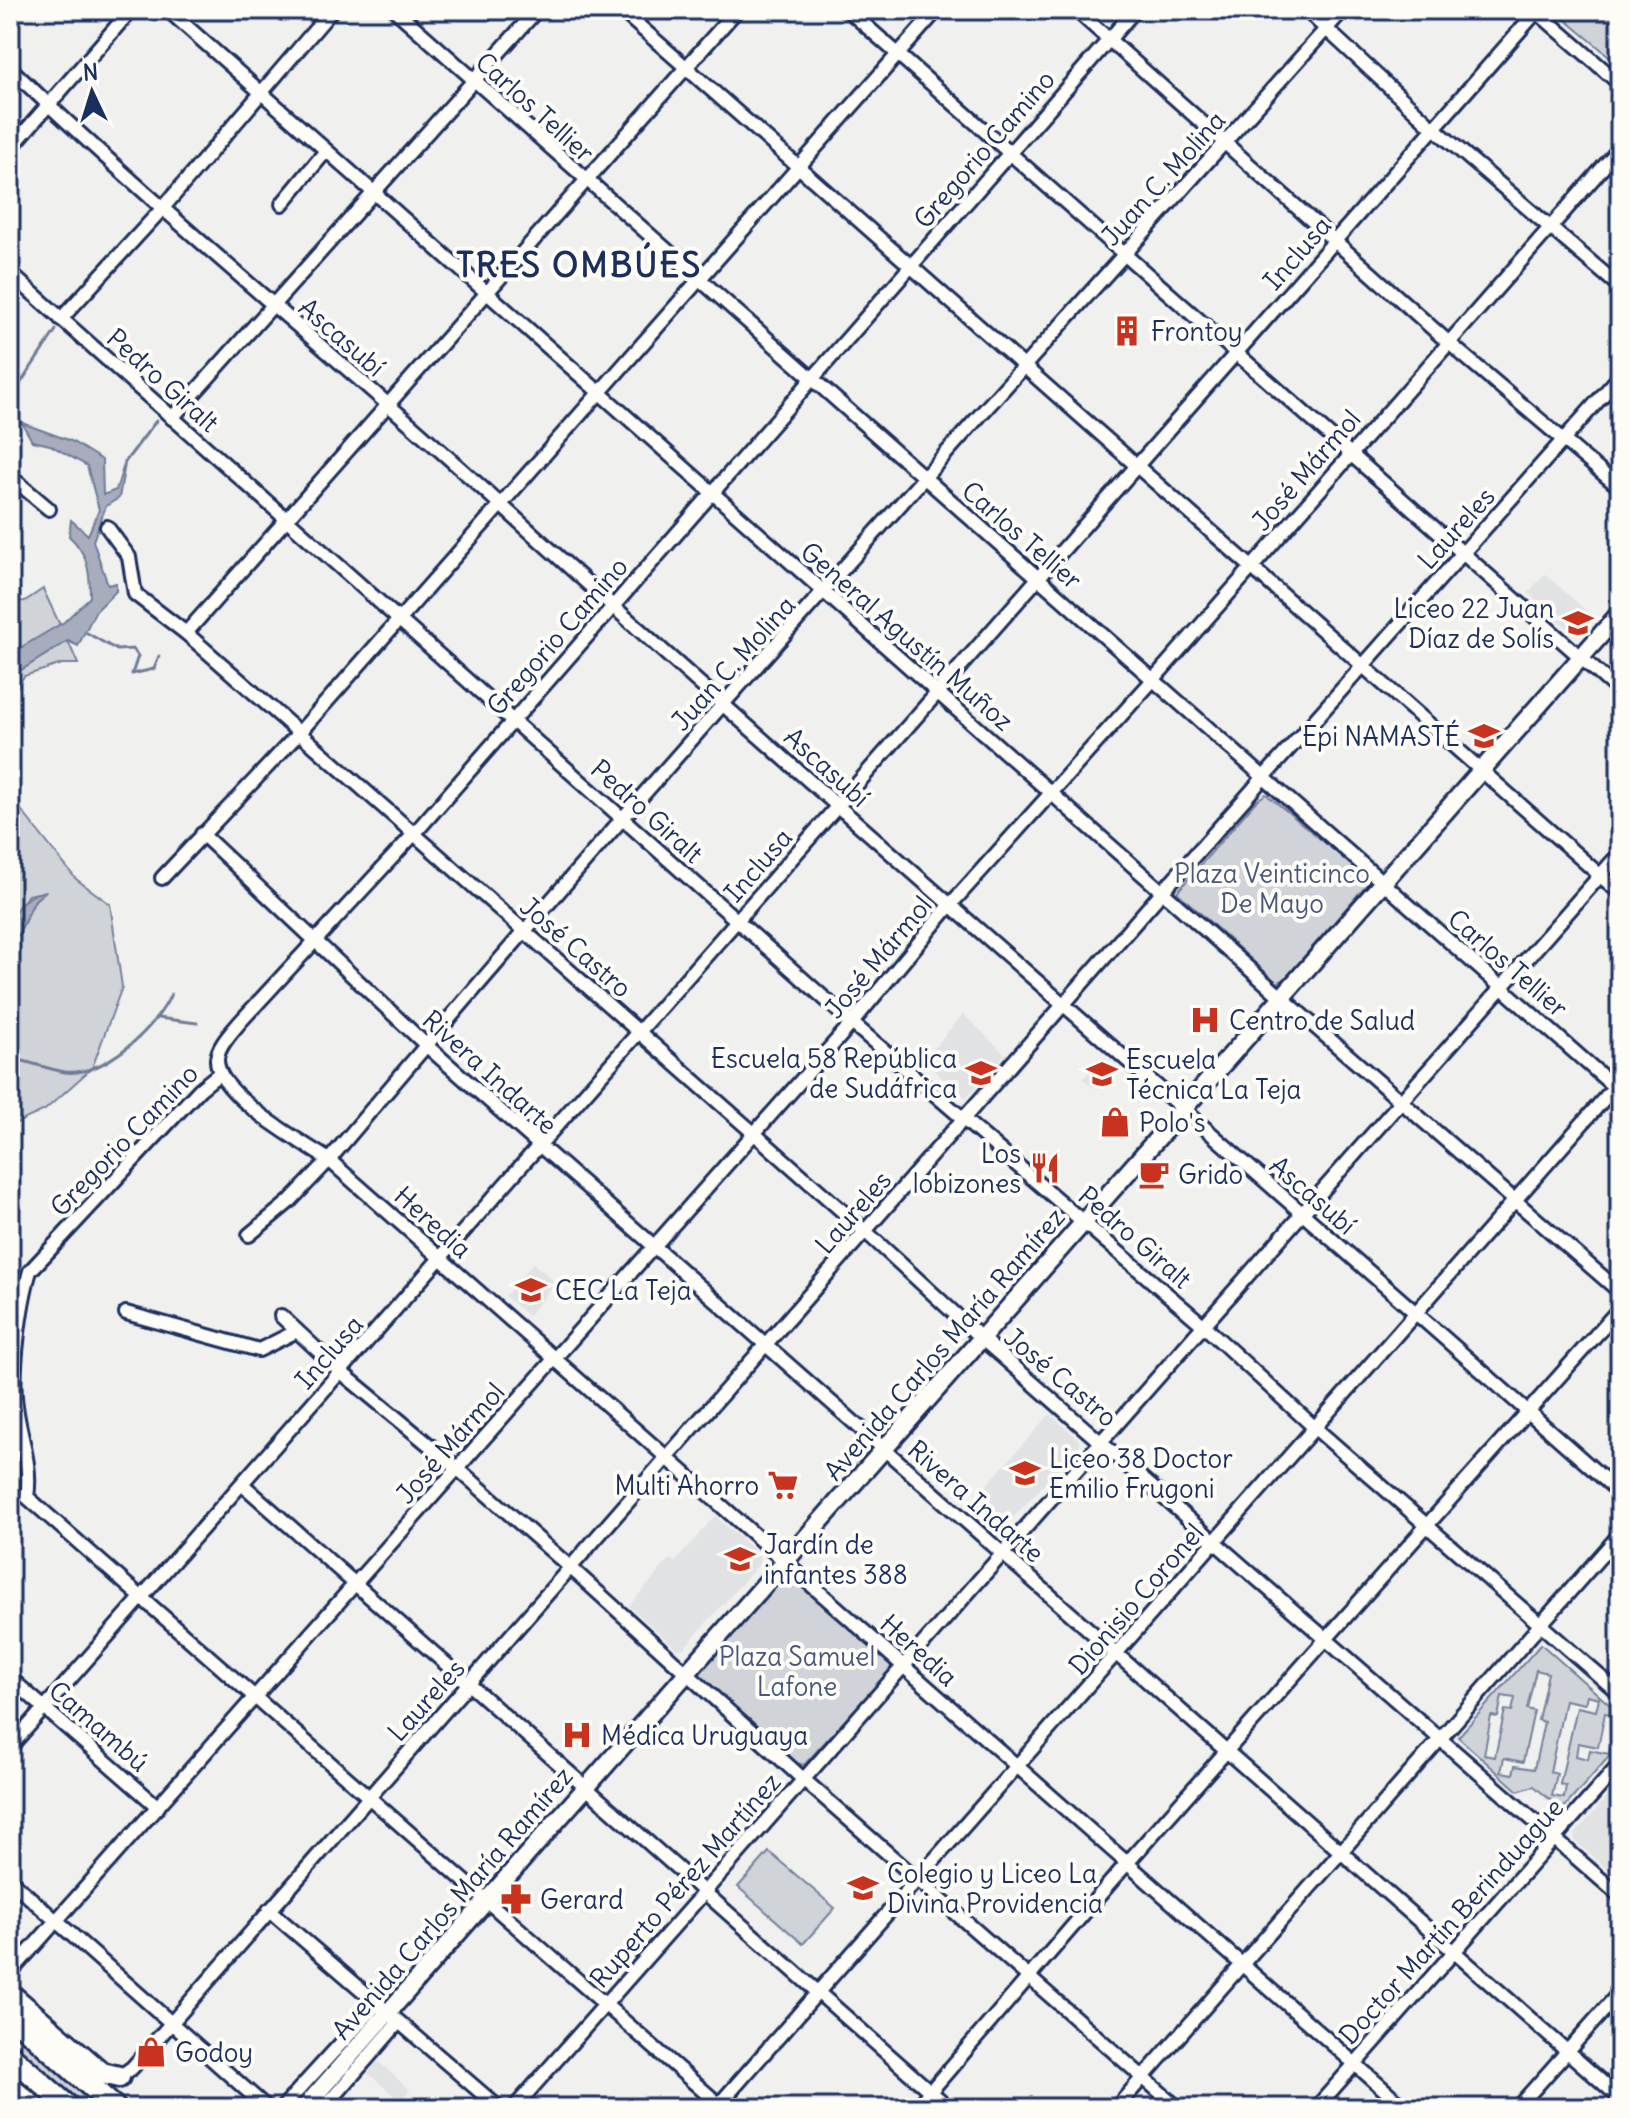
<svg xmlns="http://www.w3.org/2000/svg" width="1630" height="2118" viewBox="0 0 1630 2118" font-family="Delius,sans-serif">
<style>
.built{fill:#e0e2e3}
.green{fill:#d0d3d8;stroke:#76819b;stroke-width:2;fill-rule:evenodd}
.water{fill:#a7adbd;stroke:#6f7b97;stroke-width:2}
.lines{fill:none;stroke-linecap:round;stroke-linejoin:round}
.stream{stroke:#6f7b97;stroke-width:3}
.minor-casing{stroke:#1b2f5e;stroke-width:18}
.major-casing{stroke:#1b2f5e;stroke-width:22}
.highway-casing{stroke:#1b2f5e;stroke-width:26}
.minor{stroke:#fdfcf7;stroke-width:12}
.major{stroke:#fdfcf7;stroke-width:16}
.highway{stroke:#fdfcf7;stroke-width:20}
.labels{text-anchor:middle;dominant-baseline:central;stroke-width:8;stroke-linejoin:round;paint-order:stroke}
.street-label{font-size:26px;fill:#1b2f5e;stroke:#fdfcf7}
.poi-label{font-size:26px;fill:#1b2f5e;stroke:#fdfcf7;text-anchor:start}
.park-label{font-size:26px;fill:#48587c;stroke:#fdfcf7}
.district-label{font-size:34px;font-weight:bold;letter-spacing:2px;fill:#1b2f5e;stroke:#fdfcf7}
</style>
<rect width="100%" height="100%" fill="#f0f0ee"/>
<filter id="ink" filterUnits="userSpaceOnUse"><feTurbulence type="fractalNoise" baseFrequency=".0125" numOctaves="2"/><feDisplacementMap in="SourceGraphic" scale="16" xChannelSelector="R" yChannelSelector="G"/><feConvolveMatrix kernelMatrix="1 2 1 2 8 2 1 2 1" color-interpolation-filters="sRGB"/></filter>
<g filter="url(#ink)">
<g class="built">
<path d="M1545,574L1593,617L1576,636L1528,593Z"/>
<path d="M963,1014L1005,1054L966,1098L923,1061Z"/>
<path d="M1103,1057L1119,1071L1109,1083L1102,1078L1093,1088L1083,1079Z"/>
<path d="M533,1263L556,1283L528,1316L505,1296Z"/>
<path d="M1050,1414L1078,1439L1080,1445L1001,1531L970,1504Z"/>
<path d="M715,1516L759,1555L760,1563L684,1648L677,1649L629,1606L670,1559L675,1562Z"/>
<path d="M1620,1782V1881L1575,1841L1574,1835Z"/>
<path d="M378,2061L410,2090L400,2101L368,2073Z"/>
</g>
<g class="green">
<path d="M1554,10H1620V65Z"/>
<path d="M43,589L60,625L10,654V602L25,601Z"/>
<path d="M68,641L78,664H62L24,676L10,699V677Z"/>
<path d="M1266,794L1365,876L1368,883L1285,979L1277,983L1177,892L1256,801Z"/>
<path d="M10,796L76,879L110,904L122,987L92,1068L45,1110L10,1126V951L35,900L44,892L28,895L10,923Z"/>
<path d="M788,1574L891,1664L890,1671L804,1765L794,1762L699,1675L702,1668Z"/>
<path d="M1541,1644L1620,1714V1744L1562,1810L1534,1786L1518,1791L1458,1737ZM1536,1670L1548,1673L1538,1720L1544,1722L1534,1769L1515,1766L1513,1774L1501,1772L1504,1758L1523,1762L1534,1711L1527,1709ZM1587,1695L1599,1698L1596,1711L1577,1707L1560,1784L1566,1786L1564,1798L1552,1796L1557,1774L1550,1772L1565,1700L1585,1704ZM1502,1696L1515,1698L1512,1711L1505,1710L1495,1757L1484,1755L1491,1716L1498,1717ZM1605,1713L1617,1715L1609,1754L1590,1750L1588,1759L1576,1756L1578,1743L1598,1747Z"/>
<path d="M769,1852L835,1908L803,1944L738,1887Z"/>
<path d="M10,2025L104,2108H80L10,2046Z"/>
</g>
<g class="water">
<path d="M22,423L71,441L102,460L103,495L116,490L126,458L119,498L106,506L93,541L108,585L116,583V591L95,612L78,646L68,641L10,677V654L64,622L90,597C90,571 88,554 69,536L71,520L88,535L99,510L87,466L50,445L32,441Z"/>
<path d="M46,891L35,900L10,951C10,920 12,898 46,891Z"/>
</g>
<g class="lines">
<g class="stream">
<path d="M10,15L14,10"/>
<path d="M10,399L56,330"/>
<path d="M10,409L23,424"/>
<path d="M125,462L156,421"/>
<path d="M87,633L117,650L133,649L138,656L132,674L154,669L159,656"/>
<path d="M158,1018L197,1023"/>
<path d="M10,1058C28,1061 47,1069 65,1072C104,1077 157,1027 171,994"/>
</g>
<g class="minor-casing">
<g id="minor">
<path d="M168,10L1281,997L1620,1292"/>
<path d="M395,10L1620,1092"/>
<path d="M621,10L1620,893"/>
<path d="M848,10L1620,692"/>
<path d="M1076,10L1449,343L1620,488"/>
<path d="M1135,10L414,834L240,1022C232,1032 218,1046 217,1059C215,1094 302,1142 329,1160L1405,2108"/>
<path d="M1306,10L1428,123L1620,287"/>
<path d="M1535,10L1620,84"/>
<path d="M10,68C168,220 340,358 502,506C870,840 1248,1163 1620,1493"/>
<path d="M10,149L131,10"/>
<path d="M282,204L325,152"/>
<path d="M10,273L852,1023L1203,1325L1315,1428L1620,1694"/>
<path d="M61,319L162,209L332,10"/>
<path d="M172,418L537,10"/>
<path d="M10,476L49,509"/>
<path d="M107,527L129,557L135,594L186,633L866,1232L980,1337L1620,1896"/>
<path d="M186,633L737,10"/>
<path d="M202,834L427,1046L1620,2098"/>
<path d="M162,878L299,733L937,10"/>
<path d="M220,1073L200,1089L30,1271C20,1304 11,1372 16,1406C20,1438 32,1464 27,1497L723,2108"/>
<path d="M249,1235L290,1201L329,1160C658,769 1003,391 1343,10"/>
<path d="M126,1313L259,1350L297,1331"/>
<path d="M281,1316L341,1372L457,1468L571,1568L803,1779L1178,2108"/>
<path d="M242,1484L949,2108"/>
<path d="M10,1678L158,1807"/>
<path d="M10,1747L1537,11"/>
<path d="M10,1880L267,2108"/>
<path d="M269,1910L499,2108"/>
<path d="M10,1973L852,1023L951,904L1152,681L1620,148"/>
<path d="M119,2077L132,2068L1162,892L1620,376"/>
<path d="M282,2108L376,2005"/>
<path d="M324,2108L398,2023"/>
<path d="M514,2108L1620,853"/>
<path d="M716,2108L1618,1083"/>
<path d="M916,2108L1128,1862L1620,1308"/>
<path d="M1116,2108L1620,1534"/>
<path d="M1316,2108L1620,1764"/>
<path d="M1517,2108L1620,1992"/>
</g>
</g>
<g class="major-casing">
<g id="major">
<path d="M10,2085L38,2108"/>
<path d="M304,2108L1620,613"/>
</g>
</g>
<g class="highway-casing">
<g id="highway">
<path d="M10,1994L102,2073L119,2077"/>
<path d="M10,2014L115,2108"/>
<path d="M10,2055L70,2108"/>
</g>
</g>
<use href="#minor" class="minor"/>
<use href="#major" class="major"/>
<use href="#highway" class="highway"/>
</g>
</g>
<defs>
<g id="building-bare" transform="scale(2.4)"><path d="M-4-6H4V6H1V3H-1V6H-4ZM-2.5-4.3h1.7v1.8h-1.7ZM.8-4.3h1.7v1.8H.8ZM-2.5-1h1.7V.8h-1.7ZM.8-1h1.7V.8H.8Z" fill="#c8321e" stroke="#fdfcf7" stroke-width="2.5" paint-order="stroke"/></g>
<g id="school-bare" transform="scale(2.4)"><path d="M0-5L7-2L0 1L-7-2ZM-4 1L0 2.5L4 1V4Q0 6-4 4Z" fill="#c8321e" stroke="#fdfcf7" stroke-width="2.5" paint-order="stroke"/></g>
<g id="hospital-bare" transform="scale(2.4)"><path d="M-5-5h3v3.5h4V-5h3V5h-3V1.5h-4V5h-3Z" fill="#c8321e" stroke="#fdfcf7" stroke-width="2.5" paint-order="stroke"/></g>
<g id="shop-bare" transform="scale(2.4)"><path d="M-5-2.5h2.3a2.7 3.5 0 0 1 5.4 0H5L5.5 6h-11ZM-1.5-2.5h3a1.5 2.3 0 0 0-3 0Z" fill="#c8321e" stroke="#fdfcf7" stroke-width="2.5" paint-order="stroke"/></g>
<g id="restaurant-bare" transform="scale(2.4)"><path d="M-5-6h1v4h1v-4h1v4h1v-4h1v5L-1.5 .5V6h-2V.5L-5-1ZM5-6V6H3V1.5H1.5Q1.5-4 5-6Z" fill="#c8321e" stroke="#fdfcf7" stroke-width="2.5" paint-order="stroke"/></g>
<g id="cafe-bare" transform="scale(2.4)"><path d="M-5.5-4.5H6V0H3Q3 3.5 0 3.5H-2.5Q-5.5 3.5-5.5 0ZM3-3.2v2h1.7v-2ZM-6 4.5H4V6H-6Z" fill="#c8321e" stroke="#fdfcf7" stroke-width="2.5" paint-order="stroke"/></g>
<g id="supermarket-bare" transform="scale(2.4)"><path d="M-6-5.5h2.5l.6 2H6L4.5 2H-2.5L-4.4-4H-6ZM-1.5 3.2a1.3 1.3 0 1 0 .1 0ZM3 3.2a1.3 1.3 0 1 0 .1 0Z" fill="#c8321e" stroke="#fdfcf7" stroke-width="2.5" paint-order="stroke"/></g>
<g id="pharmacy-bare" transform="scale(2.4)"><path d="M-2-6h4v4h4v4h-4v4h-4v-4h-4v-4h4Z" fill="#c8321e" stroke="#fdfcf7" stroke-width="2.5" paint-order="stroke"/></g>
</defs>
<g fill-rule="evenodd">
<use href="#building-bare" x="1127" y="331"/>
<use href="#school-bare" x="1578" y="623"/>
<use href="#school-bare" x="1484" y="736"/>
<use href="#hospital-bare" x="1205" y="1020"/>
<use href="#school-bare" x="981" y="1073"/>
<use href="#school-bare" x="1102" y="1074"/>
<use href="#shop-bare" x="1115" y="1122"/>
<use href="#restaurant-bare" x="1045" y="1168"/>
<use href="#cafe-bare" x="1154" y="1174"/>
<use href="#school-bare" x="531" y="1290"/>
<use href="#school-bare" x="1025" y="1473"/>
<use href="#supermarket-bare" x="783" y="1485"/>
<use href="#school-bare" x="740" y="1559"/>
<use href="#hospital-bare" x="577" y="1735"/>
<use href="#school-bare" x="863" y="1888"/>
<use href="#pharmacy-bare" x="516" y="1899"/>
<use href="#shop-bare" x="151" y="2052"/>
</g>
<g class="labels">
<g class="street-label">
<text transform="translate(535 107) rotate(42)">Carlos Tellier</text>
<text transform="translate(984 149) rotate(-49)">Gregorio Camino</text>
<text transform="translate(1163 178) rotate(-48)">Juan C. Molina</text>
<text transform="translate(1297 253) rotate(-49)">Inclusa</text>
<text transform="translate(342 337) rotate(41)">Ascasubí</text>
<text transform="translate(163 380) rotate(42)">Pedro Giralt</text>
<text transform="translate(1306 470) rotate(-49)">José Mármol</text>
<text transform="translate(1456 528) rotate(-48)">Laureles</text>
<text transform="translate(1022 535) rotate(41)">Carlos Tellier</text>
<text transform="translate(557 636) rotate(-49)">Gregorio Camino</text>
<text transform="translate(907 636) rotate(41)">General Agustín Muñoz</text>
<text transform="translate(733 663) rotate(-48)">Juan C. Molina</text>
<text transform="translate(827 767) rotate(42)">Ascasubí</text>
<text transform="translate(647 811) rotate(42)">Pedro Giralt</text>
<text transform="translate(758 865) rotate(-49)">Inclusa</text>
<text transform="translate(576 947) rotate(41)">José Castro</text>
<text transform="translate(878 957) rotate(-50)">José Mármol</text>
<text transform="translate(1508 963) rotate(41)">Carlos Tellier</text>
<text transform="translate(490 1072) rotate(42)">Rivera Indarte</text>
<text transform="translate(124 1140) rotate(-46)">Gregorio Camino</text>
<text transform="translate(1313 1195) rotate(41)">Ascasubí</text>
<text transform="translate(853 1212) rotate(-49)">Laureles</text>
<text transform="translate(433 1222) rotate(42)">Heredia</text>
<text transform="translate(1135 1237) rotate(41)">Pedro Giralt</text>
<text transform="translate(944 1344) rotate(-49)">Avenida Carlos María Ramírez</text>
<text transform="translate(329 1352) rotate(-49)">Inclusa</text>
<text transform="translate(1061 1377) rotate(40)">José Castro</text>
<text transform="translate(450 1443) rotate(-49)">José Mármol</text>
<text transform="translate(976 1501) rotate(41)">Rivera Indarte</text>
<text transform="translate(1136 1599) rotate(-49)">Dionisio Coronel</text>
<text transform="translate(919 1650) rotate(42)">Heredia</text>
<text transform="translate(426 1700) rotate(-48)">Laureles</text>
<text transform="translate(99 1726) rotate(41)">Camambú</text>
<text transform="translate(685 1880) rotate(-49)">Ruperto Pérez Martínez</text>
<text transform="translate(452 1903) rotate(-49)">Avenida Carlos María Ramírez</text>
<text transform="translate(1451 1921) rotate(-48)">Doctor Martín Berinduague</text>
</g>
<g class="poi-label">
<text x="1151" y="331">Frontoy</text>
<text x="1554" y="608" text-anchor="end">Liceo 22 Juan<tspan x="1554" dy="30">Díaz de Solís</tspan></text>
<text x="1460" y="736" text-anchor="end">Epi NAMASTÉ</text>
<text x="1229" y="1020">Centro de Salud</text>
<text x="957" y="1058" text-anchor="end">Escuela 58 República<tspan x="957" dy="30">de Sudáfrica</tspan></text>
<text x="1126" y="1059">Escuela<tspan x="1126" dy="30">Técnica La Teja</tspan></text>
<text x="1139" y="1122">Polo's</text>
<text x="1021" y="1153" text-anchor="end">Los<tspan x="1021" dy="30">lobizones</tspan></text>
<text x="1178" y="1174">Grido</text>
<text x="555" y="1290">CEC La Teja</text>
<text x="1049" y="1458">Liceo 38 Doctor<tspan x="1049" dy="30">Emilio Frugoni</tspan></text>
<text x="759" y="1485" text-anchor="end">Multi Ahorro</text>
<text x="764" y="1544">Jardín de<tspan x="764" dy="30">infantes 388</tspan></text>
<text x="601" y="1735">Médica Uruguaya</text>
<text x="887" y="1873">Colegio y Liceo La<tspan x="887" dy="30">Divina Providencia</tspan></text>
<text x="540" y="1899">Gerard</text>
<text x="175" y="2052">Godoy</text>
</g>
<g class="park-label">
<text x="1272" y="873">Plaza Veinticinco<tspan x="1272" dy="30">De Mayo</tspan></text>
<text x="797" y="1656">Plaza Samuel<tspan x="797" dy="30">Lafone</tspan></text>
</g>
<g class="district-label">
<text x="579" y="264">TRES OMBÚES</text>
</g>
</g>
<rect width="1630" height="2118" fill="none" stroke="#fdfcf7" stroke-width="40"/>
<rect x="20" y="20" width="1590" height="2078" fill="none" stroke="#1b2f5e" stroke-width="3" filter="url(#ink)"/>
<g transform="translate(92 92) rotate(356)" stroke="#fdfcf7" stroke-width="6" paint-order="stroke">
<path d="M0-6L14 30L0 20L-14 30Z" fill="#1b2f5e"/>
<text y="-12" font-size="22" font-weight="bold" text-anchor="middle" fill="#1b2f5e">N</text>
</g>
</svg>
